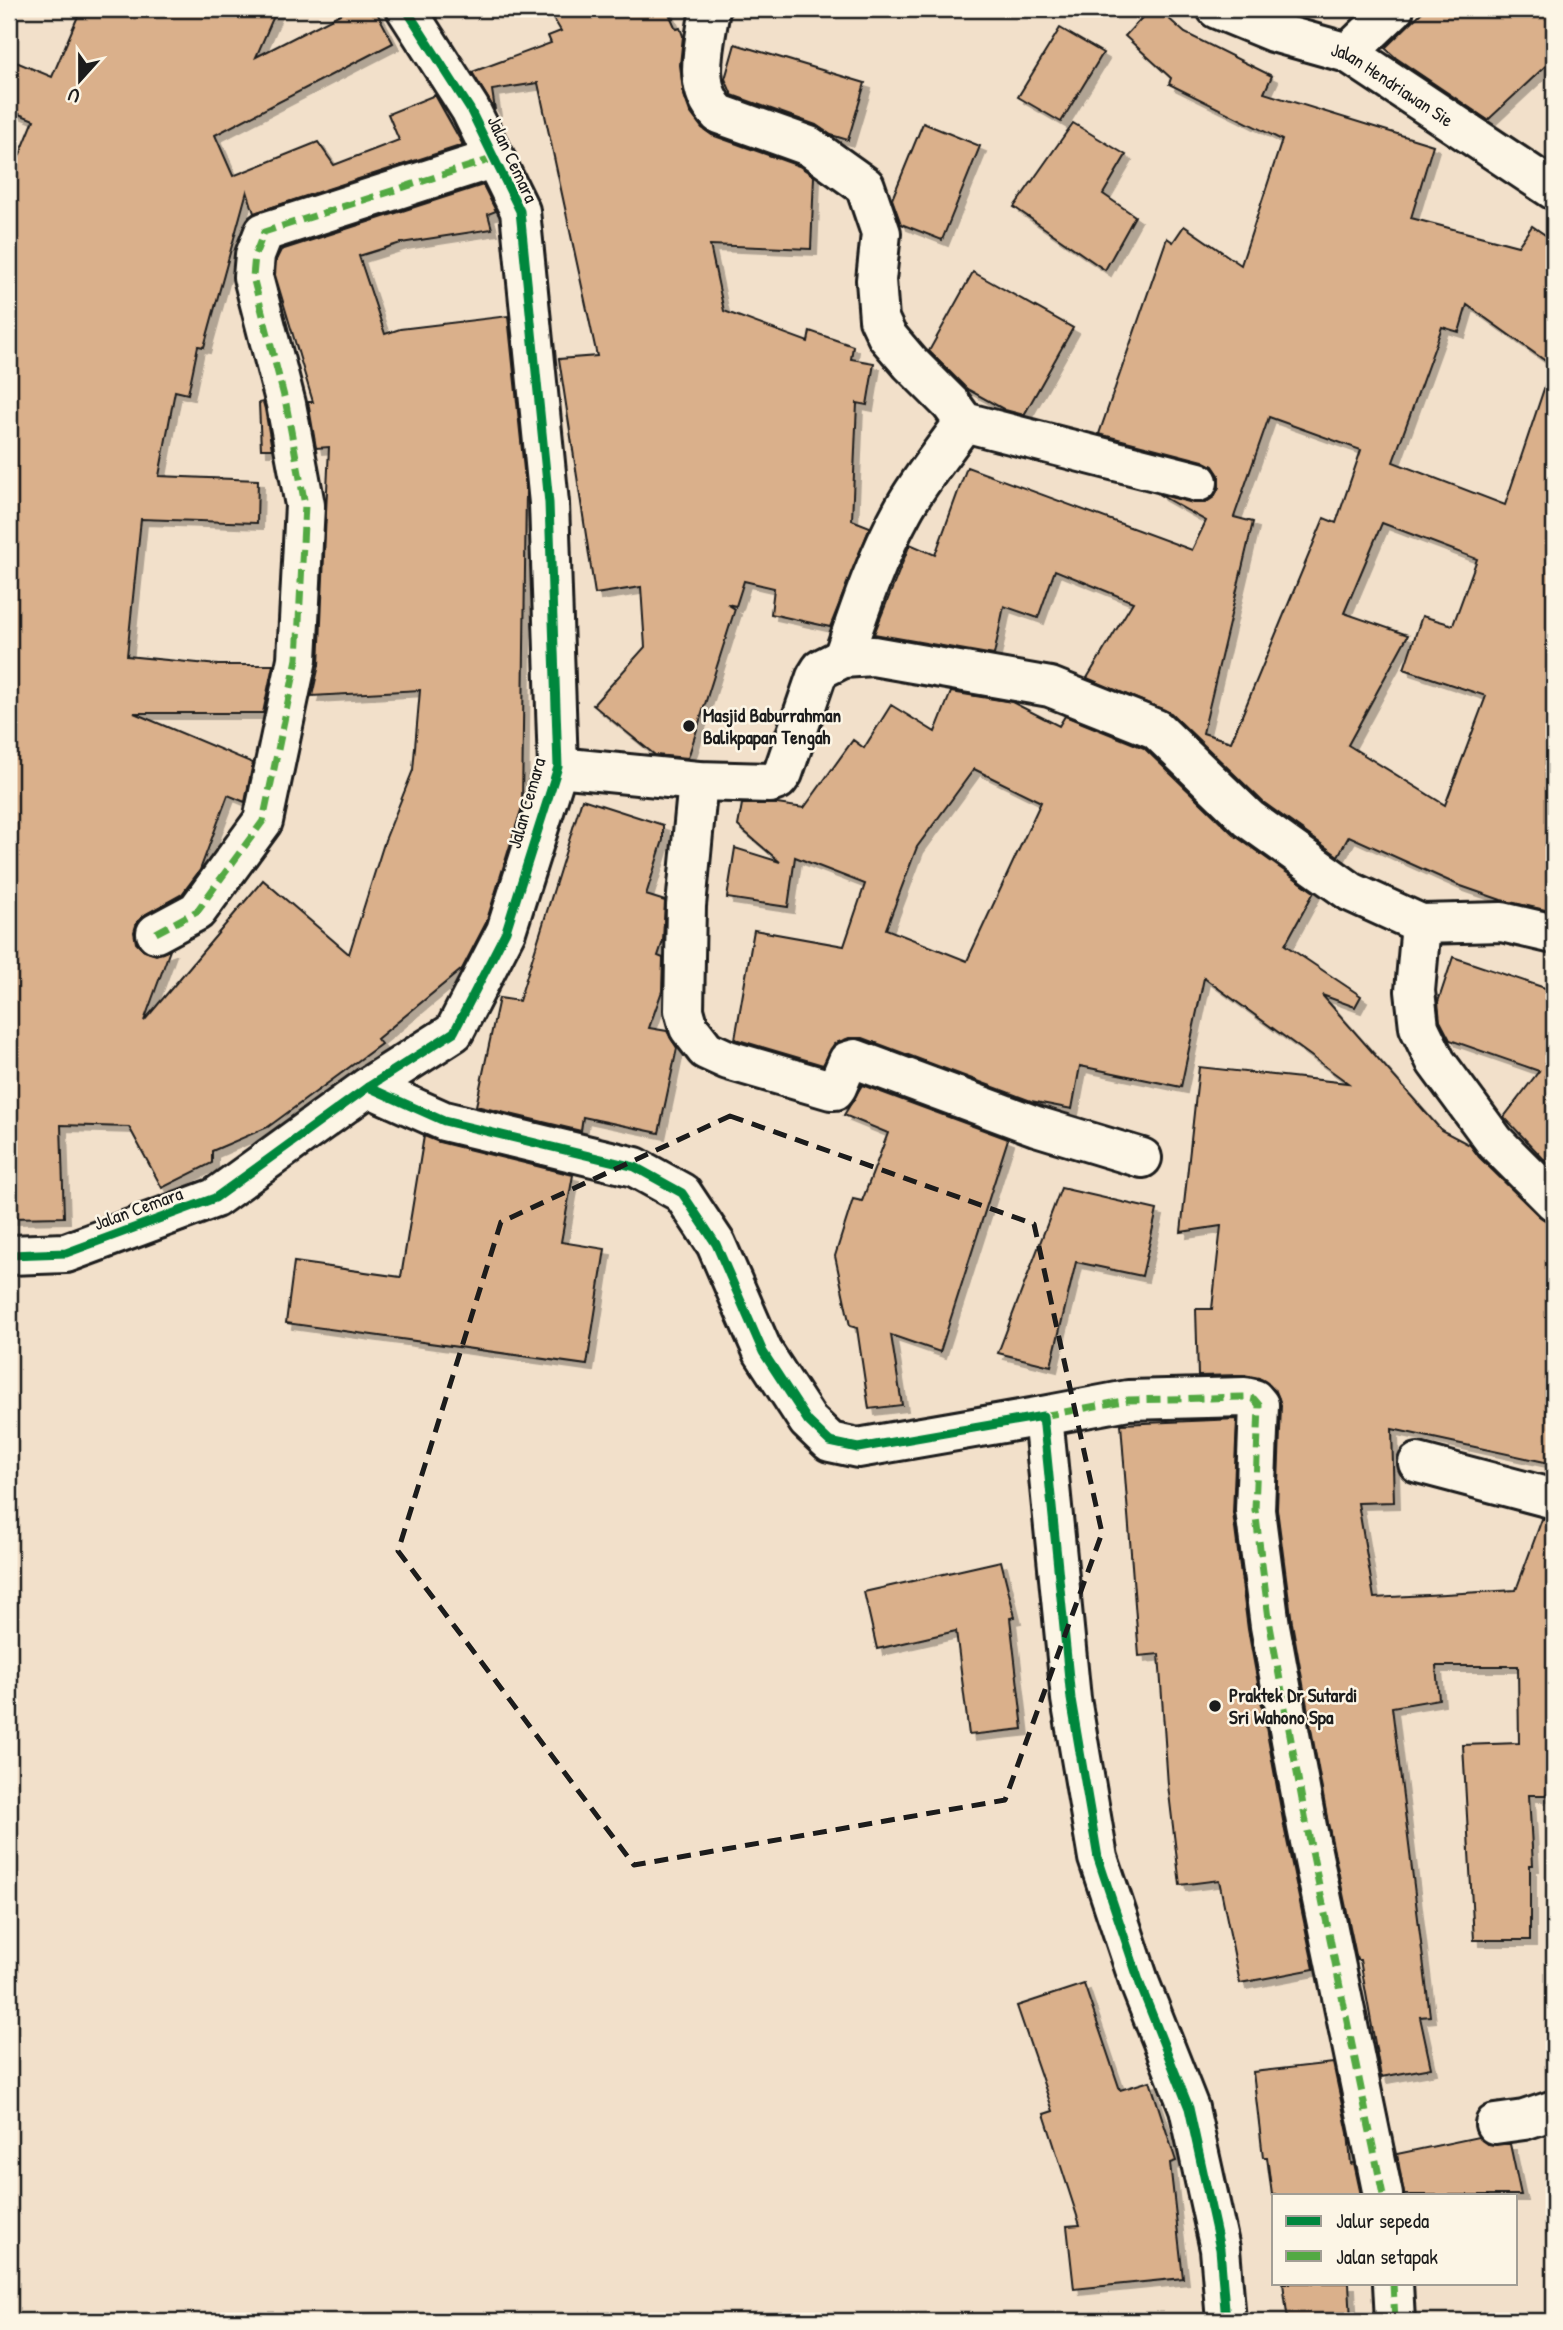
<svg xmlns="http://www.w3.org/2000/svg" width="1563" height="2330" viewBox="0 0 1563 2330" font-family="'Patrick Hand',sans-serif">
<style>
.building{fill:#dab08b;stroke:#1c1c1c;stroke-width:2;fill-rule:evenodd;filter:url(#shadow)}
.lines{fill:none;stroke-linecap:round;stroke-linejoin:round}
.minor-casing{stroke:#1c1c1c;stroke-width:44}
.minor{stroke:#fcf5e5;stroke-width:38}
.quiet{stroke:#52a943;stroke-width:7;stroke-dasharray:14 7;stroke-linecap:butt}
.cycleway-casing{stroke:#fcf5e5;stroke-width:13}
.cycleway{stroke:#00873e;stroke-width:9}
.marked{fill:none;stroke:#1c1c1c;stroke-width:5;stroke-dasharray:14 9;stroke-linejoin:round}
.poi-dot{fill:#1c1c1c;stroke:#fcf5e5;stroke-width:2.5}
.labels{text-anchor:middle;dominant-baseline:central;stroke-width:5;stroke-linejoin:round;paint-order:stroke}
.street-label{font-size:19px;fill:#1c1c1c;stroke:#fcf5e5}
.poi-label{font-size:19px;font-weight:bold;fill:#1c1c1c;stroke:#fcf5e5;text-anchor:start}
</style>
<defs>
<filter id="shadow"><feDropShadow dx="6" dy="6" stdDeviation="0" flood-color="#0004"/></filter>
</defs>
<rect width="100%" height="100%" fill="#f2e0ca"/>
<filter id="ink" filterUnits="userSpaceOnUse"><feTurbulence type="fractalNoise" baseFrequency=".0143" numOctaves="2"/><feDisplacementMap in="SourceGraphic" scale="14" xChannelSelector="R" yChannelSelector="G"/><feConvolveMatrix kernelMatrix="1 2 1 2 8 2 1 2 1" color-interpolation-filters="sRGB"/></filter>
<g filter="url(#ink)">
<g class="building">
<path d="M81,9H277L256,57L350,9H375L393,43L215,135L233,176L318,142L334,165L399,140L388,114L435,95L463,145L254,213L247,191L204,347L198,346L188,394L175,391L159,476L258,480L257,523L141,519L127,656L218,665H273L263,713H134L253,763L245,802L228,795L200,870L182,894L146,914L137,922L134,932L136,943L144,951L156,955L170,950L144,1021L263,880L349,954L385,840L413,770L420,690L312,696L319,665L329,447L316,448L308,402H313L275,275L276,260L281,250L483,185L496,211L488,214L492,229L401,243L359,256L385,334L400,329L508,316L526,489L522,807L486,923L462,969L377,1039L381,1044L268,1127L212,1151V1163L162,1188L129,1127L61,1125L64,1217L9,1218V181L34,120L9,110V59L52,77Z"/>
<path d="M548,9H667L676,29L680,28L683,36L680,65L684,95L690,112L702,128L712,135L799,166L814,176L811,249L710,245L724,311L808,342L810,331L853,346L851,359L874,363L867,405L857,403L852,520L870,527L830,627L771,614L774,588L744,581L736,606L727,604L735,609L688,758L655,755L593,705L645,647L641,587L595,594L559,359L597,356L538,83L492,90L495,110L472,72L551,43L548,36L561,31Z"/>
<path d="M1150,9H1158L1185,33L1272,76L1264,93L1433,145L1411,218L1518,246L1532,226L1554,241V367L1467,305L1459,332L1442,327L1393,462L1505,505L1548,377L1554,378V912L1501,900L1458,885L1349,836L1338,856L1263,802L1171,713L1087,678L1133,602L1055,570L1038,618L1004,606L994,655L874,634L910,544L935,555L967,467L1192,550L1206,521L1158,494L1193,503H1205L1214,497L1219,487V475L1213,466L1203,461L1099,434L1167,238L1173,242L1184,226L1241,265L1282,140L1169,84L1171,78L1125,36ZM1269,417L1361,450L1336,523L1324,518L1231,742L1203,733L1253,522L1234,517ZM1382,523L1477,559L1453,625L1422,616L1404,669L1486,696L1445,805L1348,745L1408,635L1344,613Z"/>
<path d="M1425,9H1554V58L1488,120L1396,58L1385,48Z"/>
<path d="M1060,28L1103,53L1061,122L1018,97Z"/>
<path d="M735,44L865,83L848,140L831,135L816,125L732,95L725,79Z"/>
<path d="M923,123L980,146L942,240L901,224L892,199Z"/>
<path d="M1073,123L1126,155L1103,194L1135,216L1105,270L1014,207Z"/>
<path d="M973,272L1073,328L1024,415L1005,410L967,389L929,351Z"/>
<path d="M263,402L265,409L272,449H261L259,403Z"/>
<path d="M951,692L1012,702L1059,726L1065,716L1144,748L1234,835L1314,892L1285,945L1361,996L1355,1007L1322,995L1441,1130L1470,1145L1479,1157L1539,1216L1548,1222H1554V1464L1392,1429L1394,1502L1358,1503L1374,1598L1516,1590L1542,1519L1554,1520V1795H1529L1533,1865H1530V1940H1474L1463,1745L1519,1743L1518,1666H1436L1439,1699L1392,1707L1430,2016L1420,2017L1431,2068L1381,2077L1360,1960H1357L1328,1823L1292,1623L1277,1509L1281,1405L1276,1391L1259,1378L1244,1375L1198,1376L1196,1309H1212L1221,1226L1181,1232L1199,1067L1348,1083L1204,978L1181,1087L1080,1066L1072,1109L1031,1101L863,1038H849L834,1044L823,1065L735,1039L754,930L844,946L865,884L795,857L788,907L727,898L735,848L780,862L738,826L742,804H777L804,808L853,740L864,748L891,705L935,732ZM974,769L1041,802L967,961L886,929L917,847Z"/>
<path d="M582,799L663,825V840L646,895L665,901L663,941L658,956L663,958L662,991L649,1028L667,1031L677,1048L659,1133L583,1117L581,1131L476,1106L499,998L519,1001Z"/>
<path d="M1453,957L1554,991V1170L1504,1117L1539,1071L1450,1040L1440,1021L1438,1002Z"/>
<path d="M862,1085L1008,1139L940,1352L891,1335L902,1405L869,1409L857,1328L850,1326L835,1256L853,1199L862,1201L888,1133L844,1115Z"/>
<path d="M424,1136L439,1142L573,1175L561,1242L605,1249L587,1365L286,1323L294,1262L401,1277Z"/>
<path d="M1061,1188L1157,1210L1142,1276L1076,1262L1051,1366L998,1353Z"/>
<path d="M1237,1419L1233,1513L1248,1629L1285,1831L1314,1969L1240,1983L1219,1880L1180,1885L1168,1785L1159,1654L1139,1656L1121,1424Z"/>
<path d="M1001,1561L1015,1617L1010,1618L1023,1729L969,1735L956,1631L877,1649L864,1592Z"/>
<path d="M1084,1984L1120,2090L1150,2081L1176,2161L1170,2163L1183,2278L1074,2289L1067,2226L1080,2225L1044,2114L1053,2111L1017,2006Z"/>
<path d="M1333,2063L1348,2133L1351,2164L1354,2163L1361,2195H1272L1267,2157H1263L1253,2072Z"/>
<path d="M1478,2137L1487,2144H1510L1521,2195H1404L1397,2154Z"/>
<path d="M1283,2283H1349L1351,2321H1288Z"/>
</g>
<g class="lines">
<g class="minor-casing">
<g id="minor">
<path d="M710,9C705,43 691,87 719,114L809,146L865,186L881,233L876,280L879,319L887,336L910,363L951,404L964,422L1198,482"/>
<path id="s1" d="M1217,9L1273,32L1348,53L1554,190"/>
<path d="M1348,53L1394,9"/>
<path d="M843,658C860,608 877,557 903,510C920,479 944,451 964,422"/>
<path d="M558,767L698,781L770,783L778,780L783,773L816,677L821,669L843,658L873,656L1050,687L1156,729L1249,819L1351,892L1421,924L1502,922L1554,934"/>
<path d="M698,781L686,906L684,1010L689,1028L706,1050L728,1060L831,1090H835L837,1087L848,1061L855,1059L1036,1126L1142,1158"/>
<path d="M1421,924L1415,991L1419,1027L1436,1062L1495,1142L1554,1201"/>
<path d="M156,933L197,911L263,821L297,659L305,505L286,404L253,277L255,255L264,232L495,158"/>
<path d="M368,1087L444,1121L635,1167L682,1193L716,1244L763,1352L808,1421L830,1442L858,1448L1043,1416L1071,1699L1098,1858L1140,1984L1189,2108L1220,2249L1226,2321"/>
<path d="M9,1255L66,1253L215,1198L368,1087L454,1032L506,931L558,767L549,503L520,211L470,109L406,9"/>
<path d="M1043,1416L1128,1400L1245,1397L1254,1399L1259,1405L1255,1510L1270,1626L1307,1827L1383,2195"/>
<path d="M1418,1463L1554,1499"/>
<path d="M1495,2124L1524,2120L1554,2110"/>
<path d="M1393,2283L1395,2321"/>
</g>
</g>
<use href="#minor" class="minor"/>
<g class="quiet">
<path d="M156,933L197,911L263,821L297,659L305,505L286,404L253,277L255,255L264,232L495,158"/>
<path d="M1043,1416L1128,1400L1245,1397L1254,1399L1259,1405L1255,1510L1270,1626L1307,1827L1383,2195"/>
<path d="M1393,2283L1395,2321"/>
</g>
<g class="cycleway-casing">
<g id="cycleway">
<path d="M368,1087L444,1121L635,1167L682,1193L716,1244L763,1352L808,1421L830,1442L858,1448L1043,1416L1071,1699L1098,1858L1140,1984L1189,2108L1220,2249L1226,2321"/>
<path d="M9,1255L66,1253L215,1198L368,1087L454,1032L506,931L558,767L549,503L520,211L470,109L406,9"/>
</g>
</g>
<use href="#cycleway" class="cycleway"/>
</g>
</g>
<path class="marked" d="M730,1116L1034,1224L1102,1533L1005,1800L634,1865L398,1551L501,1222Z"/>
<g class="poi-dot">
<circle cx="689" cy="726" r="7"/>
<circle cx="1215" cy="1706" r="7"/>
</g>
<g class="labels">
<g class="street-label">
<text stroke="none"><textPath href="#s1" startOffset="192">Jalan Hendriawan Sie</textPath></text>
<text transform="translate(513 159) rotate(65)">Jalan Cemara</text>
<text transform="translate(526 803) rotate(-74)">Jalan Cemara</text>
<text transform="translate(138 1208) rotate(-20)">Jalan Cemara</text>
</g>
<g class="poi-label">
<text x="703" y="715">Masjid Baburrahman<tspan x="703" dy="22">Balikpapan Tengah</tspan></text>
<text x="1229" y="1695">Praktek Dr Sutardi<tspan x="1229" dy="22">Sri Wahono Spa</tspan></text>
</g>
</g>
<rect width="1563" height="2330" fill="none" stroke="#fcf5e5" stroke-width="35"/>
<rect x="18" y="18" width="1528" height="2295" fill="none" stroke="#1c1c1c" stroke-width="2.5" filter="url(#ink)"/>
<rect x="1272" y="2194" width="245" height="91" fill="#fcf5e5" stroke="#a29e95" stroke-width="2"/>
<rect x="1286" y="2216" width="35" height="10" fill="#00873e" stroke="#a29e95" stroke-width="2"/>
<text x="1336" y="2228" font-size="21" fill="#1c1c1c">Jalur sepeda</text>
<rect x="1286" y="2251" width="35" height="10" fill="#52a943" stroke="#a29e95" stroke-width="2"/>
<text x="1336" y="2264" font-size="21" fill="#1c1c1c">Jalan setapak</text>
<g transform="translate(80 80) rotate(201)" stroke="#fcf5e5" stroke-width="5" paint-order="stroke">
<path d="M0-5L12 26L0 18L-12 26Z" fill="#1c1c1c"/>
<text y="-10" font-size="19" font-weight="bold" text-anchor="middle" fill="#1c1c1c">U</text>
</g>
</svg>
